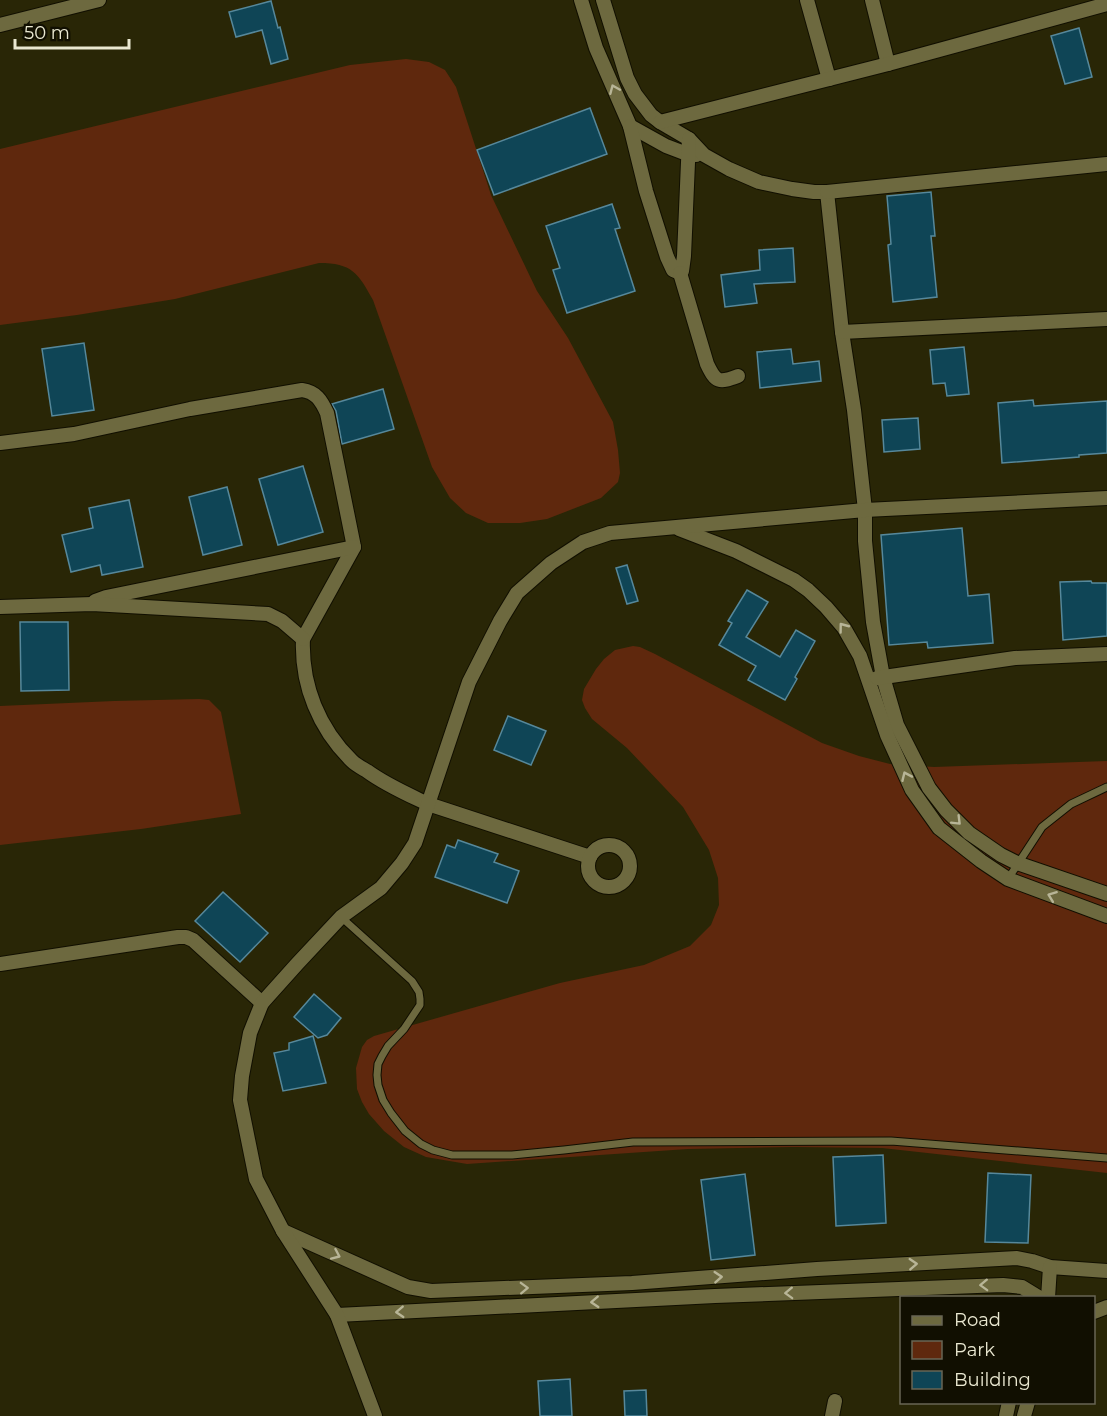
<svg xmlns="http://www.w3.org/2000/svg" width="1107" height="1416" viewBox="0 0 1107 1416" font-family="Montserrat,sans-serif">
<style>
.green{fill:#5f280d}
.building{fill:#0f4556;stroke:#56889b;stroke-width:1.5}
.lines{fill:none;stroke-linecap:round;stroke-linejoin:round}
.service-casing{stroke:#110f00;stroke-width:9}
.minor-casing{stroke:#110f00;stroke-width:16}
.service{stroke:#6d693f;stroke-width:7}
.minor{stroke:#6d693f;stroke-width:14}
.oneway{stroke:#b8b597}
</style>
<rect width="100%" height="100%" fill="#292606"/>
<g class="green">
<path d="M406,59L429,62L445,70L456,87L491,195L537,291L568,338L613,422L618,450L620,473L618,482L601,498L547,519L520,523H488L466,513L450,498L432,467L373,300C358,273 352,263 319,263L175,299L77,315L0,325V149L350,65Z"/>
<path d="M633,646L640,647L655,654L822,743L859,756L890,764L934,767L1107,761V1173L882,1148L794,1147L688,1149L467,1164L426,1157L404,1147L384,1131L369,1114L362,1102L357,1089L356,1068L362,1047L367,1040L374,1036L560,983L644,965L690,946L711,925L719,905L718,878L709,850L683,807L627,748L592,719L585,708L582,700L584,689L596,669L604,659L615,650Z"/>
<path d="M199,699L209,700L221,712L241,814L141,829L0,845V706L114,701Z"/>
</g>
<g class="building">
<path d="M271,1L278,28L280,27L288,59L271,64L262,30L236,37L229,12Z"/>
<path d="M1079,28L1092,77L1065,84L1051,36Z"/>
<path d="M590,108L607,154L494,195L477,150Z"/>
<path d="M931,192L935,236H931L937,297L893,302L888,245L891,244L887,196Z"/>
<path d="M612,204L620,228L615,229L635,291L567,313L553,270L560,268L546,226Z"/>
<path d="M793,248L795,282L754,284L757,303L725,307L721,275L760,270L759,250Z"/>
<path d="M84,343L94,410L52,416L42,349Z"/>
<path d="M964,347L969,394L947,396L945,383L933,384L930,350Z"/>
<path d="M791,349L793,364L819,361L821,381L760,388L757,352Z"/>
<path d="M383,389L394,429L342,444L336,411L332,404Z"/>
<path d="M1033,400L1034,406L1107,401V453L1079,455V457L1002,463L998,403Z"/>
<path d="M918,418L920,449L884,452L882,420Z"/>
<path d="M303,466L323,532L278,545L259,479Z"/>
<path d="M227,487L242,545L203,555L189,497Z"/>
<path d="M129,500L143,567L102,575L100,565L71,572L62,535L93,528L89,508Z"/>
<path d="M962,528L968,596L989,594L993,643L928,648L927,642L889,645L881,535Z"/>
<path d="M627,565L638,601L627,604L616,568Z"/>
<path d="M1091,581L1092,583H1107V636L1063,640L1060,582Z"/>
<path d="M747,590L768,602L746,637L780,657L796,630L815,641L795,677L797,679L785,700L748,680L756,666L719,645L732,623L728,621Z"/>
<path d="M20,622H68L69,690L21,691Z"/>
<path d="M508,716L546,731L531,765L494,750Z"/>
<path d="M458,840L498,854L494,862L519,871L507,903L435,877L447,845L455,848Z"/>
<path d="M223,892L268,933L240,962L195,921Z"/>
<path d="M314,994L341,1018L327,1035L318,1038L294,1017Z"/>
<path d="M313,1036L326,1083L283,1091L274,1053L289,1050V1043Z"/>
<path d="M883,1155L886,1223L836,1226L833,1157Z"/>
<path d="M988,1173L1031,1175L1028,1243L985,1242Z"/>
<path d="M745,1174L755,1255L711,1260L701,1180Z"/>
<path d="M570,1379L572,1416H540L538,1381Z"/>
<path d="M646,1390L647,1416H625L624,1391Z"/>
</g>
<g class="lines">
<g class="service-casing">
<g id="service">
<path d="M1008,879L1042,827L1071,804L1107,787"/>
<path d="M341,917L412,981L419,992L420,999V1005L404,1029L388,1046L382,1056L378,1064L377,1075L378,1085L383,1100L391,1113L405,1131L421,1144L433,1150L452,1155H512L564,1150L633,1142L891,1141L1107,1158"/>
</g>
</g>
<g class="minor-casing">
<g id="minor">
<path d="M581,0L596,48L630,126L666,146L687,154L696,155"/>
<path d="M603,0L627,78L635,94L651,115L660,122L689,139L704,155L729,169L759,182L792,189L814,192H827L842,332L854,410L865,510V541L873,622L883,677L897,725L929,788L946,810L969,833L1001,855L1017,863L1107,894"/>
<path d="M807,0L829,79"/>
<path d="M872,0L888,64"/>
<path d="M0,25L99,0"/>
<path d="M660,122L888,64L1107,4"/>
<path d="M630,126L646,191L667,257L673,270L680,273L682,271L684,256L689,139"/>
<path d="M827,192L1107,164"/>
<path d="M680,273L707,364C716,383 719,383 738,376"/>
<path d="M842,332L1107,319"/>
<path d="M0,443L74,434L190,409L302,390C316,392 321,400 327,413L354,547L303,639C301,685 319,729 352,761C356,765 362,768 367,771C386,785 407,794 428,804L590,857"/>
<path d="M679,529L736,551L794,580L808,590L826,607L844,628L860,656L887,735L912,790L939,828L981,861L1008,879L1107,916"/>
<path d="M95,601L106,597L354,547"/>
<path d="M0,607L92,604L268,614L282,621L303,639"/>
<path d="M877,678L1015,658L1107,654"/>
<circle cx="609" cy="866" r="21"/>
<path d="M0,964L178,937H186L193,940L262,1003"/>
<path d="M283,1231L408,1287L431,1291L632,1283L817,1269L1017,1258L1032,1261L1050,1267L1107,1271"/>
<path d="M1048,1298L1050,1267"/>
<path d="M1094,1312L1107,1307"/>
<path d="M337,1315L715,1296L1003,1285L1022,1287L1040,1298"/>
<path d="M375,1416L337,1315L283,1231L256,1179L240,1100L242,1076L250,1033L262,1003L297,964L341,917L381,888L402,863L415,843L469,682L500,621L517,593L551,563L583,542L610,533L865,510L1107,498"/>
<path d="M832,1416L835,1401"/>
<path d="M1006,1416L1009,1402"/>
<path d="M1024,1416L1028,1402"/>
</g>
</g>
<use href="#service" class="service"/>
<use href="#minor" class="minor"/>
</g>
<defs><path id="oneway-chevron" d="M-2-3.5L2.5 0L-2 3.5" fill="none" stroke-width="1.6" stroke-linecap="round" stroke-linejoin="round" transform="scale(1.5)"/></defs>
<g class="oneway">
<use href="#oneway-chevron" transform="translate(614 89) rotate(-113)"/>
<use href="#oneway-chevron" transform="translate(843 627) rotate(-127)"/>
<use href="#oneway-chevron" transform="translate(906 776) rotate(-114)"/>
<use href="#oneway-chevron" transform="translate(957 821) rotate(45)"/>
<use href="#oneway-chevron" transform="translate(1052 896) rotate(-159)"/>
<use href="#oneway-chevron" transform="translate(336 1255) rotate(24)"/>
<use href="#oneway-chevron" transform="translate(913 1264) rotate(-3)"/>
<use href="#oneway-chevron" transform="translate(718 1277) rotate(-4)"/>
<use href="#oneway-chevron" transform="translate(984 1285) rotate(178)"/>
<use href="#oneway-chevron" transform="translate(524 1288) rotate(-2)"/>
<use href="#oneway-chevron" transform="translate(789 1293) rotate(178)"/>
<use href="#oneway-chevron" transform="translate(595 1302) rotate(177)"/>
<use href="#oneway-chevron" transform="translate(400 1312) rotate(177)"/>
</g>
<rect x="900" y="1296" width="195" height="108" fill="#110f01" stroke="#686654" stroke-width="1.5"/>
<rect x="912" y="1316" width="30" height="9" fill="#6d693f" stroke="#686654" stroke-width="1.5"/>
<text x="954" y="1326" font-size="18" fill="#eae8d1">Road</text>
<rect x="912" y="1341" width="30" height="18" fill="#5f280d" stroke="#686654" stroke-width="1.5"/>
<text x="954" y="1356" font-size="18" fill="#eae8d1">Park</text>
<rect x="912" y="1371" width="30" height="18" fill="#0f4556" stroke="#686654" stroke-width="1.5"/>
<text x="954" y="1386" font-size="18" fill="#eae8d1">Building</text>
<path d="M15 39v9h114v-9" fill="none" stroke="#eae8d1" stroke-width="3"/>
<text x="24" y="39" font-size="18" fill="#eae8d1" stroke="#110f01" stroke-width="4.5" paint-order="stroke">50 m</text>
</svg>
